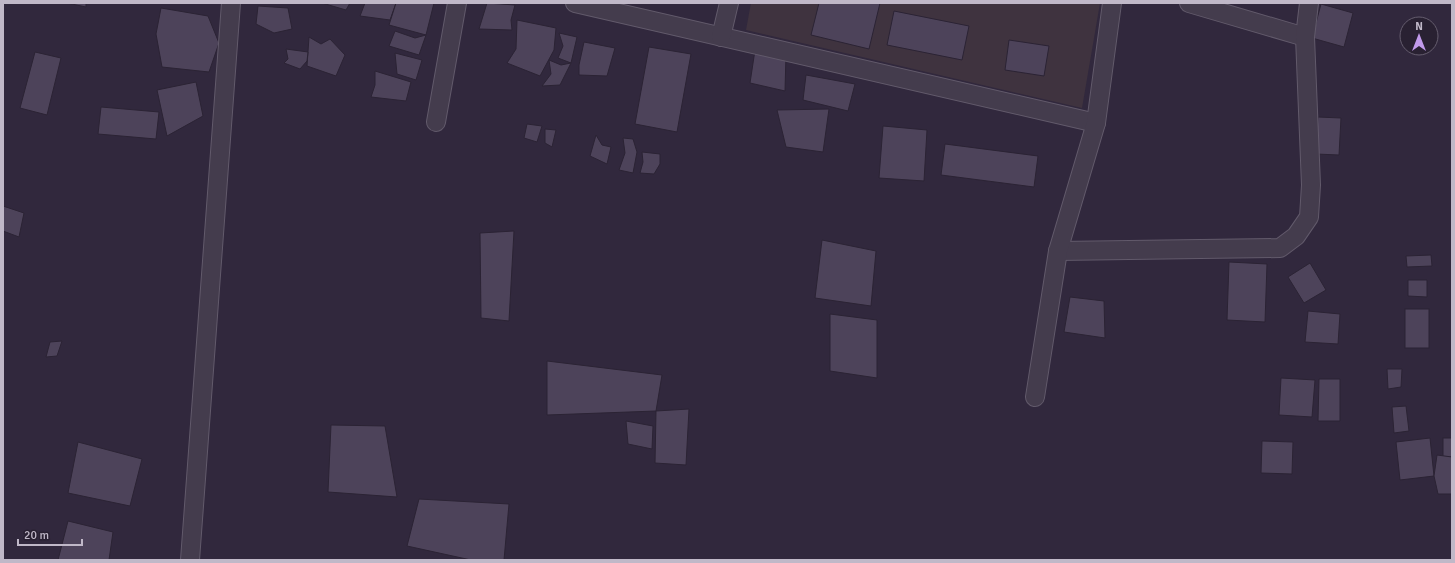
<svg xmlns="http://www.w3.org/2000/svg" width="1455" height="563" viewBox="0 0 1455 563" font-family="Signika,sans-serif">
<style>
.medical{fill:#3f333f}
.building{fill:#4d435a;stroke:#2b2334}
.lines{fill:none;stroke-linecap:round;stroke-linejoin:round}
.street-casing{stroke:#625a6b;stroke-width:20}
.street{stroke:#443c4d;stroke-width:18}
</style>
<rect width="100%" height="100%" fill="#31283d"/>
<path class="medical" d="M751,3H1100L1082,108L746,30Z"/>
<g class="building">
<path d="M67,3H86V7Z"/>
<path d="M322,3H350L346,10Z"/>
<path d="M365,3H396L390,20L360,16Z"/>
<path d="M396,3H434L426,35L389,25Z"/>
<path d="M487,3L515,5L511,20L512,30L479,29Z"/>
<path d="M819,3H880L869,49L811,35Z"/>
<path d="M1321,4L1353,13L1344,47L1312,38Z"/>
<path d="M258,6L288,8L292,29L274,33L256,24Z"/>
<path d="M161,8L208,16L219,43L209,72L162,67L156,34Z"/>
<path d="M894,11L969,26L962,60L887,45Z"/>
<path d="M517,20L556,28L554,50L540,76L507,63L516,49Z"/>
<path d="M395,31L415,38L426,35L419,55L389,46Z"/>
<path d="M559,33L577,37L571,63L558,58L563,46Z"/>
<path d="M309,37L321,44L330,39L345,55L336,76L307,66Z"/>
<path d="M1009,40L1049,46L1044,76L1005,70Z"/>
<path d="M584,42L615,48L607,76L579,75V65Z"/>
<path d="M649,47L691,54L677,132L635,124Z"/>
<path d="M286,49L308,52L307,61L300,69L284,63L288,59Z"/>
<path d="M755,50L786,54L785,91L750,83Z"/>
<path d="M35,52L61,58L47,115L20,108Z"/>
<path d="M395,53L422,60L416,80L397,74Z"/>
<path d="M549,60L561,65L571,63L560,85L542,86L551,74Z"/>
<path d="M375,71L411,82L406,101L371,97L375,85Z"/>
<path d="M806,75L855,84L848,111L803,100Z"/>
<path d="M196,82L203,116L167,136L157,90Z"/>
<path d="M101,107L159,112L156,139L98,134Z"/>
<path d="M829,109L823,152L786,147L777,110Z"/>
<path d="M1318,117L1341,118L1339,155L1316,154Z"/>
<path d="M527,124L542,126L537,142L524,138Z"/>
<path d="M883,126L927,130L924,181L879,178Z"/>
<path d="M545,129L556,130L552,147L545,143Z"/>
<path d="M596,135L602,145L611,147L607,164L590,156Z"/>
<path d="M623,138L633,139L637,152L633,173L619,170L625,153Z"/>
<path d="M945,144L1038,156L1034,187L941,175Z"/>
<path d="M642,152L660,154V164L654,174L640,173L643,162Z"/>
<path d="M3,206L24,213L19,237L3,231Z"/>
<path d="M514,231L509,321L481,318L480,233Z"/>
<path d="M822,240L876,251L871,306L815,298Z"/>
<path d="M1431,255L1432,266L1407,267L1406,256Z"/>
<path d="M1229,262L1267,264L1265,322L1227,320Z"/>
<path d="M1310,263L1326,290L1304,303L1288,277Z"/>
<path d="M1408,280H1427V297L1408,296Z"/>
<path d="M1070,297L1104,301L1105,338L1064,332Z"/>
<rect x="1405" y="309" width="24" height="39"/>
<path d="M1308,311L1340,314L1338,344L1305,342Z"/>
<path d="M830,314L877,320V378L830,371Z"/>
<path d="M62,341L57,356L46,357L50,342Z"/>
<path d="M547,361L662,375L656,411L547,415Z"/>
<path d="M1387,369H1402L1401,387L1388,389Z"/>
<path d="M1281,378L1315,380L1312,417L1279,415Z"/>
<path d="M1319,379H1340V421H1318Z"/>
<path d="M1406,406L1409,431L1394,433L1392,407Z"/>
<path d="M689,409L686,465L655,463L656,411Z"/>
<path d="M626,421L653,426L652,449L628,444Z"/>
<path d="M331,425L385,426L397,497L328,492Z"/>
<path d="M1430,438L1434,476L1400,480L1396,442Z"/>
<rect x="1443" y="438" width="9" height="19"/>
<path d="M1262,441L1293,442L1292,474L1261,473Z"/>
<path d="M78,442L142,459L130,506L68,493Z"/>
<path d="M1437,455L1452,457V494H1438L1434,476Z"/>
<path d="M419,499L509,504L504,560H471L407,546Z"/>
<path d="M68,521L113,532L109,560H58Z"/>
</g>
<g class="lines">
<g class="street-casing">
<g id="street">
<path d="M575,3L1096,123"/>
<path d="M1189,3L1305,37"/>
<path d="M721,37L729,3"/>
<path d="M436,122L457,3"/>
<path d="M1058,251L1280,248L1296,236L1309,217L1311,185L1305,37L1309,3"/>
<path d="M1035,397L1058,251L1096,123L1112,3"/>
<path d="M190,560L231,3"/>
</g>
</g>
<use href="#street" class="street"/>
</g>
<rect width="1455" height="563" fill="none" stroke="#c0b8c8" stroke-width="8"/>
<g transform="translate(1419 36)"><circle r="19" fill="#292132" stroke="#655d6e"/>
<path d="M0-3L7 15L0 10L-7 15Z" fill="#c19aeb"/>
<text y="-6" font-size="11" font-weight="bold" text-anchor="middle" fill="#c0b8c8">N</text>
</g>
<path d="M18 539v6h64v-6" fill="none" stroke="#c0b8c8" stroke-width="2"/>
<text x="24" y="539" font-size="12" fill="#c0b8c8" stroke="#292132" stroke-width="3" paint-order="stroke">20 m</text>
</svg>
